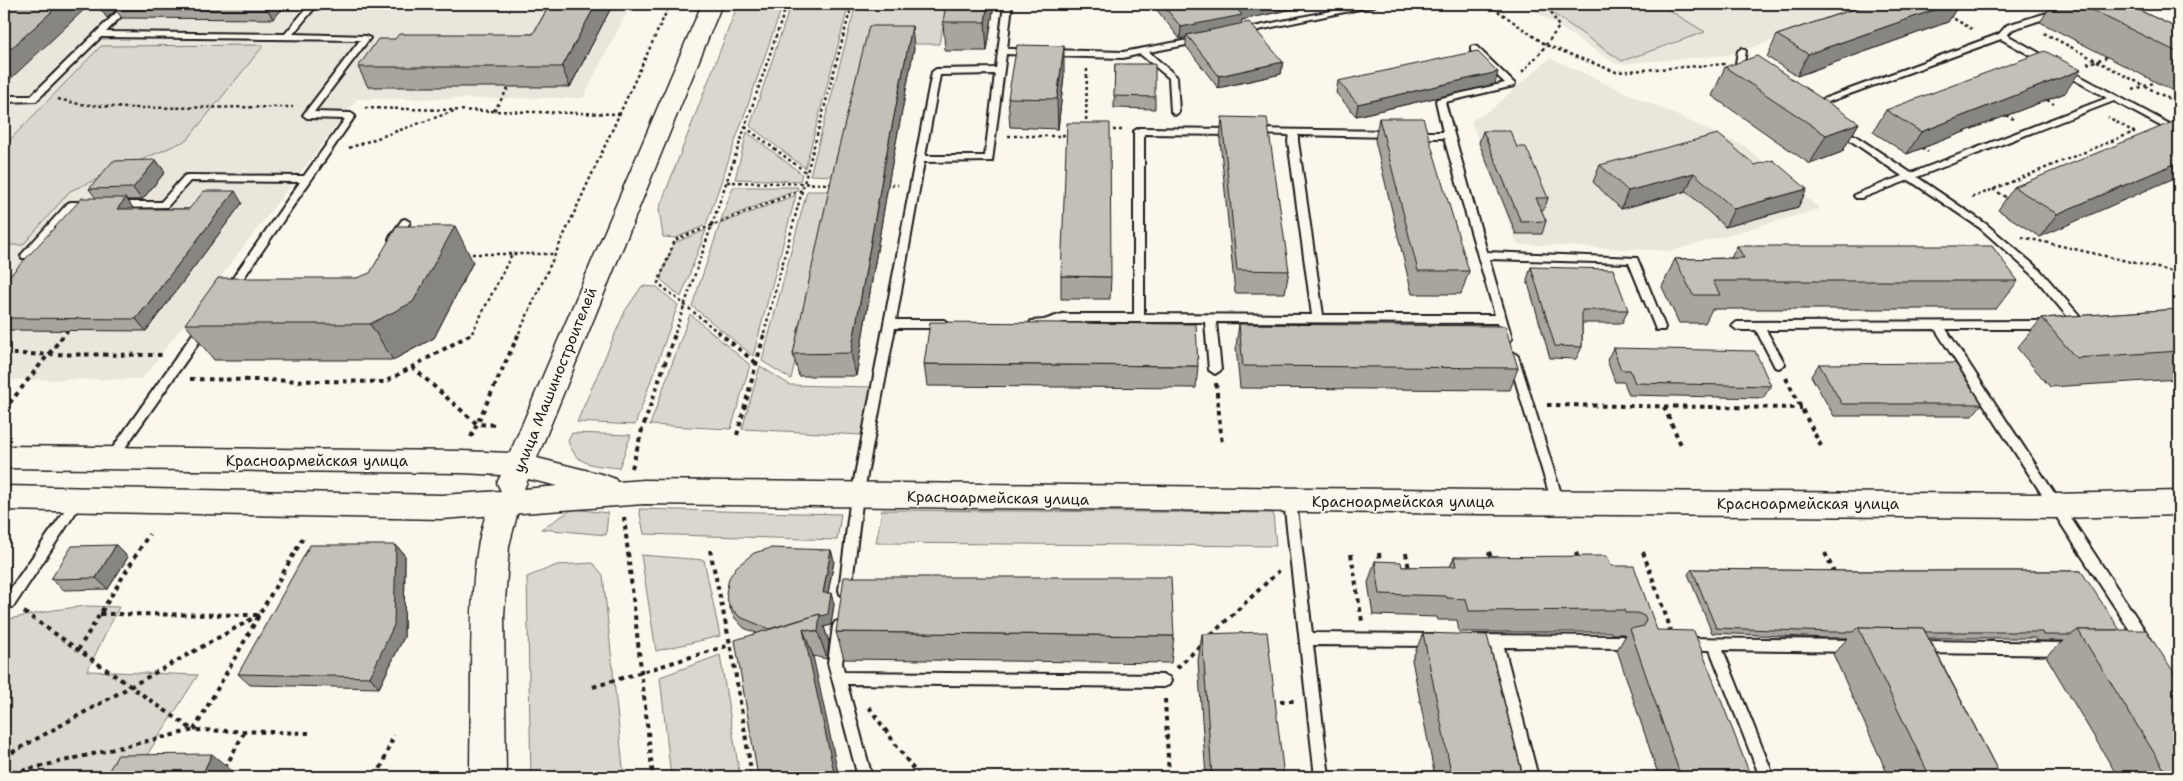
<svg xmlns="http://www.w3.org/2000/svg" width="2183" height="781" viewBox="0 0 2183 781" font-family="'Shantell Sans',sans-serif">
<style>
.built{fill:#eae6dc}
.green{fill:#dad7ce;stroke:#7b7a75}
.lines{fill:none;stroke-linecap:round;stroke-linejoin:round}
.service-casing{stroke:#1c1c1c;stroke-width:4}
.secondary-casing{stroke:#1c1c1c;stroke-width:3}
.primary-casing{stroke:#1c1c1c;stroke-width:3}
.path-far1{stroke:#1c1c1c;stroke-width:2.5;stroke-dasharray:3 3;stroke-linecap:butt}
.path{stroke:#1c1c1c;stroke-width:4;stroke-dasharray:4.5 4.5;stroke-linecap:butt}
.service{fill:#fbf7ec;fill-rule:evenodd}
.secondary{fill:#fbf7ec;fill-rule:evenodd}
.primary{fill:#fbf7ec;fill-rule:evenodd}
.wall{fill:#a8a59e;stroke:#1c1c1c}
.shaded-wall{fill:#888681;stroke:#1c1c1c}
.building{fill:#c3c0b8;stroke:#1c1c1c}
.labels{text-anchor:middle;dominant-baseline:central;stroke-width:4;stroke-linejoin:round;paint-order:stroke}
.street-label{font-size:15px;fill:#1c1c1c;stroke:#fbf7ec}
</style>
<rect width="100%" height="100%" fill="#fbf7ec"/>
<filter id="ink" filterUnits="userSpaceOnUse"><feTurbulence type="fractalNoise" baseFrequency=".02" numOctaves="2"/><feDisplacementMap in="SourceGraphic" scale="10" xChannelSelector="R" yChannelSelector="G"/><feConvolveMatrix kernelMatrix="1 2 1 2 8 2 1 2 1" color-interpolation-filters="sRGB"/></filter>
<g filter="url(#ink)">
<g class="built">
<path d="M4,4H631L583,98L357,99L142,379L4,380Z"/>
<path d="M1524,4H1841L1858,13L1728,55L1616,64Z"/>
<path d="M1550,58L1744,146L1820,209L1671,251L1517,244L1471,121L1493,108Z"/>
</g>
<g class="green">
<path d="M738,4H783L706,225L676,238L663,237L659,209Z"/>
<path d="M791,4H849L805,168L750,126Z"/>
<path d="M856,4H948L939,44H868L835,176L810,175Z"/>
<path d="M1539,4H1659L1705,32L1622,61Z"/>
<path d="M264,45L187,140L70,191L23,245H4V146L101,46Z"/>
<path d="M747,132L802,174L800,181L735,179Z"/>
<path d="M733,187H798L797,190L721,220Z"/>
<path d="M807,191H834L791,379L762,361Z"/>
<path d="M796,195L753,356L692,306L720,224Z"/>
<path d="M706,230L681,297L660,279L674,243Z"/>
<path d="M642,286L657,287L678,305L635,425L577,422L625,311Z"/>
<path d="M690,314L750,365L731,429L650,425Z"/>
<path d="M760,366L790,385L871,387L862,435L742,429Z"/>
<path d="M572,433L631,435L619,468C594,465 577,467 568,441Z"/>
<path d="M573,509L608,513L606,535L541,529Z"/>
<path d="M639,509L841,514L837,540L644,534Z"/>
<path d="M882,510L1273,513L1276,546L876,543Z"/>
<path d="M641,555L704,560L720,636L656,651Z"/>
<path d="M593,563L603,575L624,777H531L527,577L557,565Z"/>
<path d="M85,606L119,607L87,671L198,675L133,777H4V620L54,610Z"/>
<path d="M720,655L740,777H671L660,677Z"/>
</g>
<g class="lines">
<g class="service-casing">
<g id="service">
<path d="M125,4H133L106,32L285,34L310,4H318L293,34L366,36L370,38L314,112L351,113L355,116L234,292L230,293L225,289L300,182L190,181L167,207L116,208L111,205L116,202H161L184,176L187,175L304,176L345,119L307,118L303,115L360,40L101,37L36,101L4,102V96H31Z"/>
<path d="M1004,4H1012L1007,49H1031L1035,52L1031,55L1006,54L992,161L924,162L896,320H944L949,324L944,328H895L863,496L851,590L850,594L845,596L840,594L839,590L851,496L932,72L936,69L996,68ZM995,74L985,156H925L940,75Z"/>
<path d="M1364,4H1378L1374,6L1239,34L1235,32L1239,30Z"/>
<path d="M2057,10L2061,12L2060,14L2013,29L2007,35L2052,60V64H2046L2001,39L1814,107H1808L1807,105L1999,34L2007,25Z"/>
<path d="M1199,38L1203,40L1202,42L1149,52L1177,77L1179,112L1175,115L1171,112L1169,78L1140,54L1123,58L1049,56L1045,53L1049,50L1123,52Z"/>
<path d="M1474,46L1477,47L1515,84L1514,86L1445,102L1487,252L1637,258L1665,327L1664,330H1656L1655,327L1629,263L1489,259L1512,339L1507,343L1502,339L1497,323L1216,322L1221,370L1215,374L1209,370L1205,322H1063L1045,328L1031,327L1030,324L1031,321L1044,320L1062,314H1134V131L1139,128L1235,129L1240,132L1235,135L1144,134V314L1312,315L1288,141L1289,135L1250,134L1248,132L1253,129L1390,131L1395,134L1390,137L1298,135V141L1323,315H1495L1444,138H1413L1408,135L1413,132H1443L1436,101L1437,99L1505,83L1471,51V47Z"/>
<path d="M1742,48L1746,51L1744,62L1754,68V72H1748L1736,63L1738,51Z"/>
<path d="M2063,67L2179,129V136L2114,101L1917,177L1986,224L2040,270L2085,322L2086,325L2081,329L2077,328L2032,274L1980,228L1909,180L1862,198H1856L1854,196L1856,194L1902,176L1834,129L1836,127H1842L1911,173L2107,98L2060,72V68Z"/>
<path d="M71,202H90L95,205L90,208H74L30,258H22L21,256L22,254L68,203Z"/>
<path d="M405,219L410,222L398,241H390L389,239L390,237L402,220Z"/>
<path d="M205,321L210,325L209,328L115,462H107L105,459L107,456L201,322Z"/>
<path d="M2050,321L2055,325L2050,329H1946L2150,638L2152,642L2150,646L2145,648L2140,646L1935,329L1766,330L1785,364L1779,368L1775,367L1756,330H1737L1732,326L1737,322Z"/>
<path d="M1513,352L1518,356L1564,503L1562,506L1558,508L1554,506L1552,503L1508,356Z"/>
<path d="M78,495L82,497L84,500L82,503L14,606L9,608L4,606V598L74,497Z"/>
<path d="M1290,496L1294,498L1296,501L1312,633L1433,634L1438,636L1440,640L1438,644L1433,646L1313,645L1329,777H1315L1284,501L1286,498Z"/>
<path d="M840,620L845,622L847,626L842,663L844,672L1164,675L1169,677L1171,681L1169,685L1164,687L847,684L872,777H858L828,663L833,626L835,622Z"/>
<path d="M1474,635L1623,636L1628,638L1630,642L1628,646L1623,648L1504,647L1538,777H1524L1491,647L1469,645L1467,641L1469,637Z"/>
<path d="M1684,638L1856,640L1861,642L1863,646L1861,650L1856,652L1723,650L1774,777H1760L1710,650H1684L1679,648L1677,644L1679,640Z"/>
<path d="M1919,641L2071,643L2076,645L2078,649L2076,653L2071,655L1919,653L1914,651L1912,647L1914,643Z"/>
</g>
</g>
<g class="secondary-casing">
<path id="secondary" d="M505,491L516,495L520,503L509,546L504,615L506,777H470C470,744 471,711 471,678C472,624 469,544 494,495Z"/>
</g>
<g class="primary-casing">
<path id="primary" d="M702,4H722L537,458L605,475L615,479L617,482L644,480L1481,490L2055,494L2179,491V515L2055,518L1481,514L644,504L442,519L4,510V486L442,495L501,491L497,483L501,475L461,473L4,468V446L461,451L510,453ZM528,479L558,486L524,489Z"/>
</g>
<g class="path-far1">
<path d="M1488,4L1546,45L1616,72L1725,64"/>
<path d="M1848,4L1858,10"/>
<path d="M1949,16L1972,29"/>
<path d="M2044,33L2179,104"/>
<path d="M2087,64L2107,57"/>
<path d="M1522,72L1540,53L1559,27L1547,4"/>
<path d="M2133,90L2156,82"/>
<path d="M58,99L79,104L127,108L293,107"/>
<path d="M2047,100L2054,104"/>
<path d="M365,108L619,114"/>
<path d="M494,111L509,87"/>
<path d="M2006,115L2013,119"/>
<path d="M1086,126L1087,69"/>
<path d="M745,127L807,173"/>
<path d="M1107,130H1123"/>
<path d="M1008,136H1059L1069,134"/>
<path d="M349,148L454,111"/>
<path d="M1922,148L1928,152"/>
<path d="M727,182L833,184"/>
<path d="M885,185H898"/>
<path d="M1993,189L2010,200"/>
<path d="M1972,196L1974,197L2134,132L2108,117"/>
<path d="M2022,237L2179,273"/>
<path d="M466,254H512"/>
<path d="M66,333L68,330"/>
<path d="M472,333L512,254H553"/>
<path d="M519,333L670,4"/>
<path d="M675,333L787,4"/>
<path d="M719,333L658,283L675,240L802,190"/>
<path d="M764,333L852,4"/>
</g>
<g class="path">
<path d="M717,331L756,363"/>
<path d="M4,354L163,355"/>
<path d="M412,367L477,424L498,425"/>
<path d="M1786,378L1822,448"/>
<path d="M190,379L385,382L471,334L472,331"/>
<path d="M1216,383L1222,445"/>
<path d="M1547,405L1802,408"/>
<path d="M1664,407L1682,447"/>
<path d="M4,410L67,331"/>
<path d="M737,435L765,331"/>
<path d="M471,437L520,331"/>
<path d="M632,468L642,430L676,331"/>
<path d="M624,517L653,777"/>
<path d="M710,550L733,658L752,777"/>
<path d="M1489,552L1492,560"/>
<path d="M1576,552L1578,559"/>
<path d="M1643,552L1671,630"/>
<path d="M1379,553L1380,565"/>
<path d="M1406,553L1409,569"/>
<path d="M1825,553L1835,574"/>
<path d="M1351,554L1362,621"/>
<path d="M24,612L193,730"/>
<path d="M100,614L258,615"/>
<path d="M1211,635L1279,571"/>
<path d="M78,650L149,534"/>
<path d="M1177,668L1203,643"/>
<path d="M593,687L730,645"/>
<path d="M1165,699L1169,777"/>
<path d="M1271,701H1295"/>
<path d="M869,707L919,777"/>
<path d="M194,730L304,536"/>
<path d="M4,757L259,615"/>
<path d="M225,768L245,731"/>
<path d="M4,775L194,730L309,733"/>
<path d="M377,777L394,735"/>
</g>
<use href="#service" class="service"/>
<use href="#secondary" class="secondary"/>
<use href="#primary" class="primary"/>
</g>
<g class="wall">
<path d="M107,4H287L273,19L122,18L116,10L107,18Z"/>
<path d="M550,4H613L570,87H368L358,67L395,39L533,34Z"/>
<path d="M994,4L987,51H945L943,22Z"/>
<path d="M1154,4H1315L1242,20L1241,23L1283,62L1281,74L1218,88L1186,46V37L1180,39L1153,5Z"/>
<path d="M1868,4H1959L1948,22L1797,76L1767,57L1777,35Z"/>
<path d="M2052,4H2126L2179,29V94L2040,22Z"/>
<path d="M914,48L889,179L856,376H799L793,354Z"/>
<path d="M1115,64L1155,97V109L1114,108Z"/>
<path d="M1725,67L1859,123L1842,152L1810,164L1712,96Z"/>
<path d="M1064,75L1058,129L1010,127L1008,98Z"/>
<path d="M1338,81L1495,84L1356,116L1336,93Z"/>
<path d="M2065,93L1907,154L1873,132L1886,110Z"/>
<path d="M1222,117L1289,271L1285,293H1235L1220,140Z"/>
<path d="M1379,118L1469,271L1461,294H1412L1375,140Z"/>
<path d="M2179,123L2040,237L1998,210L2014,187Z"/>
<path d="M1483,131L1517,147L1548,198L1544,210H1541L1546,221L1542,234H1516L1479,143Z"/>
<path d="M156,160L165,172L142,200H127L134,209H189L242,203L146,331L4,330V282L96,198L89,189Z"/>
<path d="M1600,165H1755L1807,189L1798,207L1725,227L1686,191L1621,209L1593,182Z"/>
<path d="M1737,246L2018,281L1996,309H1712L1705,323H1679L1662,287L1675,259L1731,258Z"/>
<path d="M473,262L434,338L393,360H214L185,324L357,278Z"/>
<path d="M1531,267L1628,310L1622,323H1582V347L1576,359L1550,358L1527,280Z"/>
<path d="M1061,276L1111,277L1110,299H1061Z"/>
<path d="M2179,309V379L2050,387L2017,348L2042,318Z"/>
<path d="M1239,324L1518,368L1510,390L1240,388L1236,347Z"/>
<path d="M1613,348L1771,386L1763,398L1629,395L1624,382H1615L1607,360Z"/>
<path d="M924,364L1198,366L1196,388L927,386Z"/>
<path d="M1819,364L1982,404L1972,416H1834L1811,376Z"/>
<path d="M116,545L128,557L108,589L64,590L51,579Z"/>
<path d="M396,545L405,556L404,637L379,688L250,685L238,674Z"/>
<path d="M831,550L834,561L828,593L834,604L831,625L824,627L829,642L827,659L813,656L744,628L734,617L729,606Z"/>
<path d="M1454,557L1611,566L1657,630L1751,777H1659L1617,650L1626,635L1623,634H1611V632H1459L1457,620H1438L1437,617L1373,615L1368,583L1375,561L1402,567H1450Z"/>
<path d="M1692,569L1853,571H2081L2179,777H2118L2046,656L2064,641H2037L2035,638H1929L2001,777H1889L1833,654L1848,638H1826L1712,633L1688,574Z"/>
<path d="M836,632L1174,636L1171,663L844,659Z"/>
<path d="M1423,633L1523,777H1435L1412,660Z"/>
<path d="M1202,634L1284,777H1206L1198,661Z"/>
</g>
<g class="shaded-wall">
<path d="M60,4H89V5L4,85V55Z"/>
<path d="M107,4H123L107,18L101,10Z"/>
<path d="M274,4H287L273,19L268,10Z"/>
<path d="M596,4H613L570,87L562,67Z"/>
<path d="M988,4H994L987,51L985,22Z"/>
<path d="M1264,4H1315L1242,20L1241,26L1187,35L1186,37L1180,39L1181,27L1238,10Z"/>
<path d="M1951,4H1959L1948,22L1797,76L1808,54Z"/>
<path d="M912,26L914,48L889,179L856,376L851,353L886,156Z"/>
<path d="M1064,46V75L1058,129L1057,99Z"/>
<path d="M1283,62L1281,74L1218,88L1219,76Z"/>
<path d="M2081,70L2065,93L1907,154L1921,132Z"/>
<path d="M1498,72L1495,84L1356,116L1358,104Z"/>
<path d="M1859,123L1842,152L1810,164L1826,135Z"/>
<path d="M156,160L165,172L142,200L133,188Z"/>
<path d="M2179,162V176L2040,237L2057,214Z"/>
<path d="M1694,173L1686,191L1621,209L1628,191Z"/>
<path d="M1807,189L1798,207L1725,227L1734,209Z"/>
<path d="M235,191L242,203L146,331L136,319Z"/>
<path d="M126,198L134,210L117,209Z"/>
<path d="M455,226L473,262L434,338L393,360L370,324Z"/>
<path d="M116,545L128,557L108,589L96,578Z"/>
<path d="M396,545L405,556L404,637L379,688L370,677Z"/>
<path d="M831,550L834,561L826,604L823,593Z"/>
<path d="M831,593L834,604L831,625L824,627L829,642L827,659L818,632L803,629L813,656L839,777H835L773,640Z"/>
<path d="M212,754L235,773L233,777H201Z"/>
</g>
<g class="building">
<path d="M12,4H60L4,55V11Z"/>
<path d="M121,4H274L268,10H116Z"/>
<path d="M550,4H596L562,67H358L378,39H395L399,34H533Z"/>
<path d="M946,4H988L985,22H943Z"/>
<path d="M1162,4H1264L1238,10L1242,15L1181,27Z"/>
<path d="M1868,4H1951L1808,54L1777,35Z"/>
<path d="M2079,4H2126L2179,29V53Z"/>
<path d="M1249,22L1283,62L1219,76L1187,35Z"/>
<path d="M869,26H912L886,156L851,353L793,354L833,171Z"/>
<path d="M1017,45L1064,46L1057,99L1008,98Z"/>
<path d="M1477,51L1498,72L1358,104L1338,81Z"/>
<path d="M2045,51L2081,70L1921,132L1886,110Z"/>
<path d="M1757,56L1859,123L1826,135L1725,67Z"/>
<path d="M1115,64H1155V97L1114,96Z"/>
<path d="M1222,117L1267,118L1289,271L1237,270Z"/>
<path d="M1379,118H1423L1469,271H1418Z"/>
<path d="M2175,121L2179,123V162L2057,214L2014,187Z"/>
<path d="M1067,123H1110L1111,277L1061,276Z"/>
<path d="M1483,131H1510L1517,147H1526L1548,198H1536L1546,221L1521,222Z"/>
<path d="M1718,134L1755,165L1773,160L1807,189L1734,209L1694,173L1628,191L1600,165Z"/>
<path d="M156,160L133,188L89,189L113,161Z"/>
<path d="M204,191H235L136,319L4,318V282L82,198H126L117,209H189Z"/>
<path d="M397,226H455L413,302L370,324H185L218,278H357L370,273Z"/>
<path d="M1737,246H1992L2018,281H1713L1720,295H1693L1675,259L1744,258Z"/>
<path d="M1531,267L1613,269L1628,310H1582V347L1555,346Z"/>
<path d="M2179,309V351L2076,358L2042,318Z"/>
<path d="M930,322L1196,324L1198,366L924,364Z"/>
<path d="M1239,324L1505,326L1518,368L1243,366Z"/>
<path d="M1613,348L1755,351L1771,386L1635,383L1630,370H1621Z"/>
<path d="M1955,363L1982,404H1842L1819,364Z"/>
<path d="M116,545L96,578L51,579L72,546Z"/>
<path d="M310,545H396L394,625L370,677L238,674Z"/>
<path d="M771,548L831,550L823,593H831L828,614L821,616L820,614L769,629L740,617L729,606L726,593L729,578L736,567L754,553Z"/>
<path d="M1607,556L1611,566H1634L1657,630L1694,631L1751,777H1681L1630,629L1644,626L1646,620L1644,616L1637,613H1625L1624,610L1469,611L1466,599L1447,598L1446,596L1380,594L1375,561L1401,562L1402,567L1456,566L1454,557Z"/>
<path d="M1692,569L1853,571H2081L2120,630H2078L2071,635H2043L2042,632H1926L1923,628L1858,627L1853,632H1831L1716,628Z"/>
<path d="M844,577H1171L1174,636L836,632Z"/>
<path d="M820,614L818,632L803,629L835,777H758L735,640Z"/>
<path d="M1858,627L1923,628L2001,777H1930Z"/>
<path d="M2078,630H2146L2179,680V777H2169Z"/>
<path d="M1267,632L1284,777H1212L1202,634Z"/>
<path d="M1423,633L1487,635L1523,777H1452Z"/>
<path d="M212,754L201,777H105L118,755Z"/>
</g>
</g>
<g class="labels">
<g class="street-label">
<text transform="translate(555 380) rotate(-68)">улица Машиностроителей</text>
<text x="317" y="461">Красноармейская улица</text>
<text transform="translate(998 498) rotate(1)">Красноармейская улица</text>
<text x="1403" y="502">Красноармейская улица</text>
<text x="1808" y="504">Красноармейская улица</text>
</g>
</g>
<rect width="2183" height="781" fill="none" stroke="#fbf7ec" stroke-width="20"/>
<rect x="10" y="10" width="2163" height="761" fill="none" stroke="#1c1c1c" stroke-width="2" filter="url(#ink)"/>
</svg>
